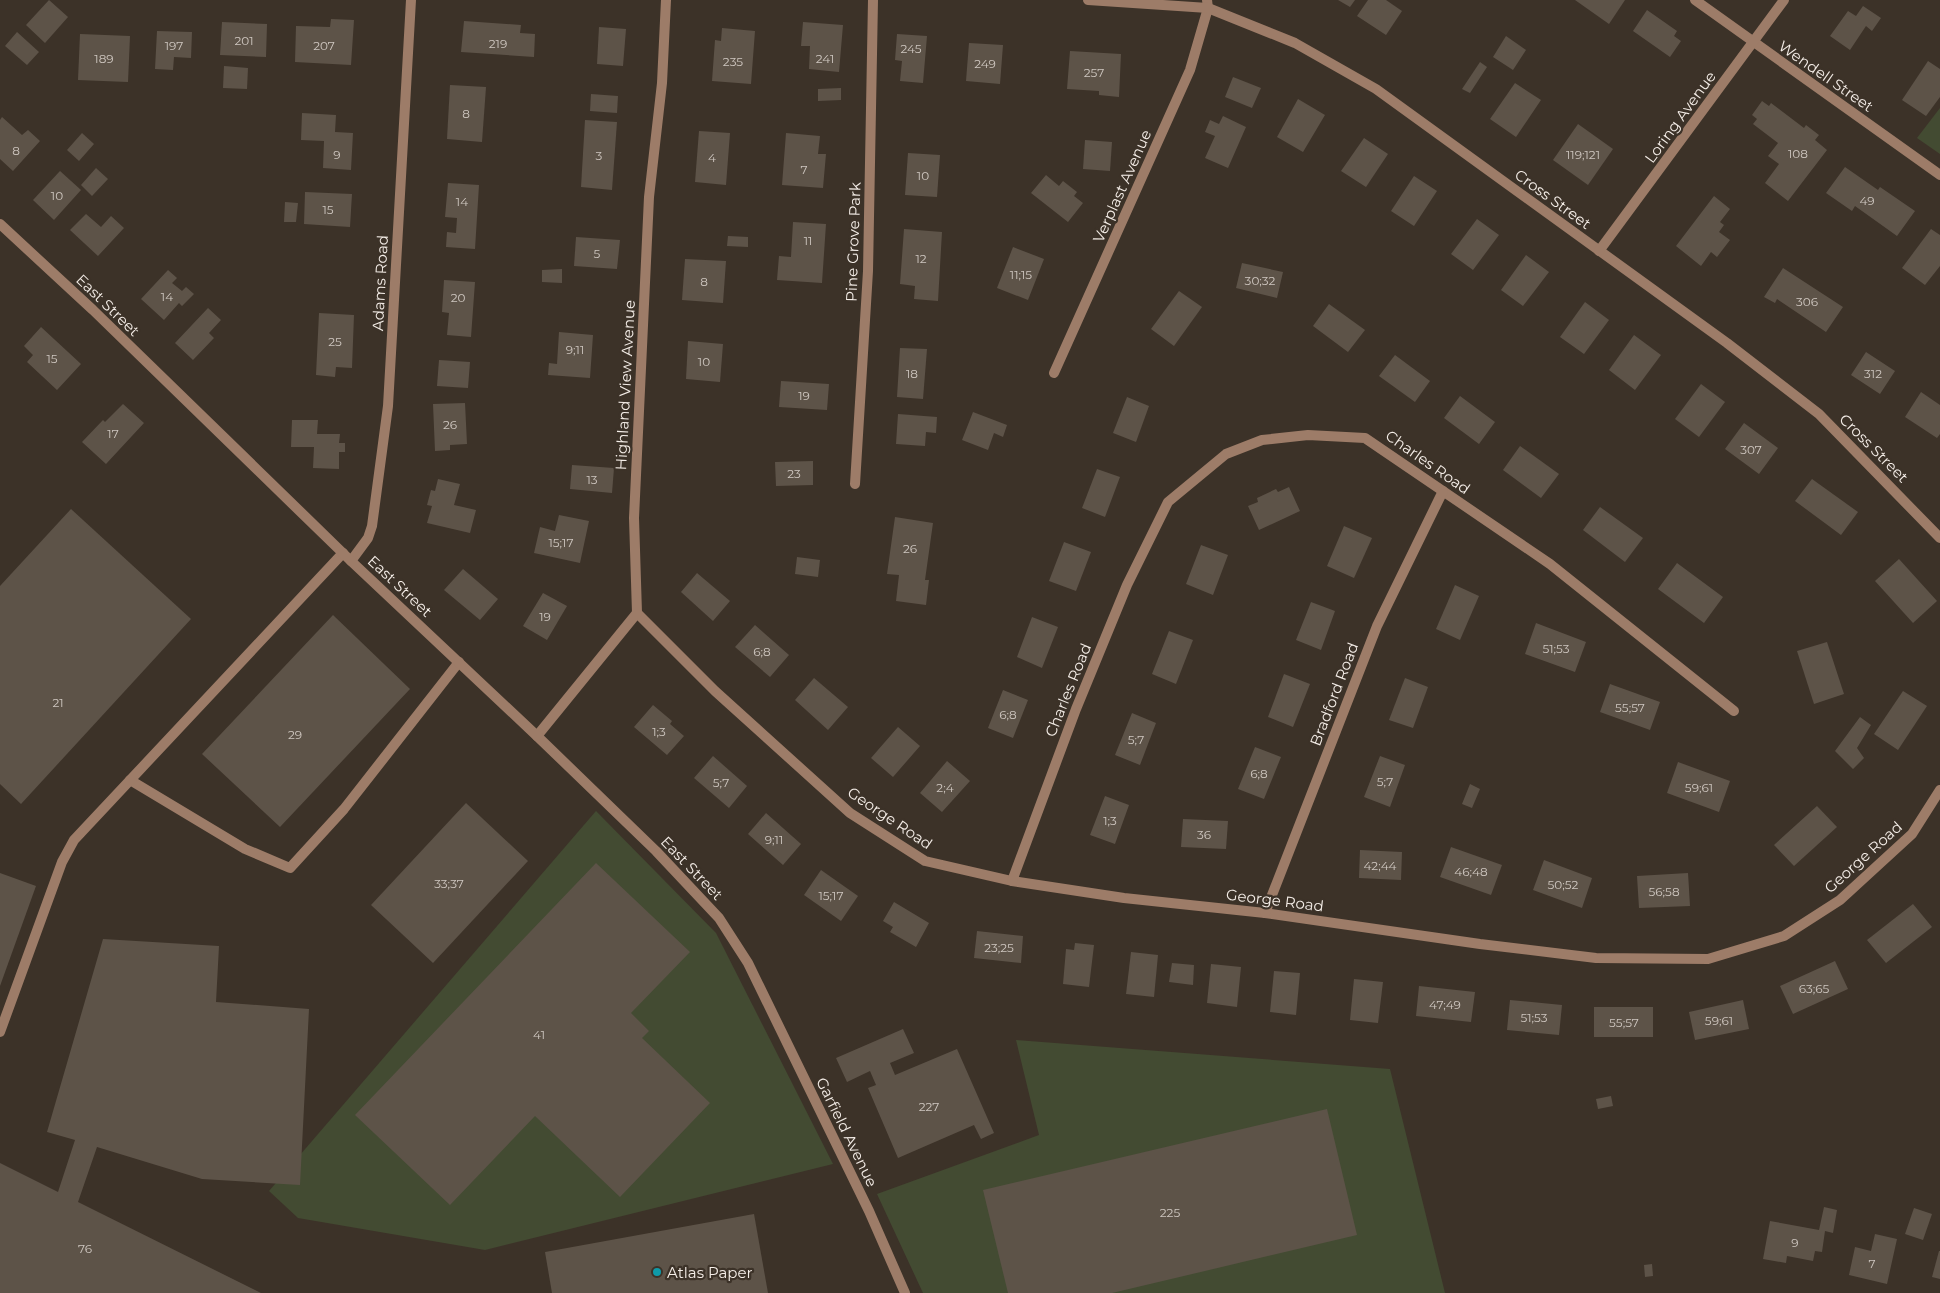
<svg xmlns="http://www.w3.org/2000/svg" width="1940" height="1293" viewBox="0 0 1940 1293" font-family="Montserrat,sans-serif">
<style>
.green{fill:#434b32}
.building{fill:#5d5348}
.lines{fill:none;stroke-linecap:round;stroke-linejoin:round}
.service{stroke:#9d7c68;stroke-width:10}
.minor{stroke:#9d7c68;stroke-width:10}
.tertiary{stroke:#9d7c68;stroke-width:10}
.culture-dot{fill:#0f9aa8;stroke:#3c3228;stroke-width:2}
.labels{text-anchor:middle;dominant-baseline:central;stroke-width:4.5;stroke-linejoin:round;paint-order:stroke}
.number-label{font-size:12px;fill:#cfc7c0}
.street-label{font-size:15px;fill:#f5eee8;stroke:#3c3228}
.poi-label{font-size:15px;fill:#f5eee8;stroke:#3c3228;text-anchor:start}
</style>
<rect width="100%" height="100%" fill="#3c3228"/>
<g class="green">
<path d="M1940,108V154L1917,138Z"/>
<path d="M596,811L716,933L833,1164L485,1250L298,1218L269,1191Z"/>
<path d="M1016,1040L1390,1069L1445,1293H923L877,1194L1039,1135Z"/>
</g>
<g class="building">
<path d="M49,0L68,17L45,43L26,25Z"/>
<path d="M1338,0H1355L1350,7Z"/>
<path d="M1368,0H1386L1402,11L1386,35L1357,16Z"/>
<path d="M1575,0H1625L1609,24Z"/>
<path d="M1863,6L1881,18L1872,31L1866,26L1850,50L1830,36L1848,11L1856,16Z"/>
<path d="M1647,10L1677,31L1674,36L1681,41L1670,57L1633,31Z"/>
<path d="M331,19L354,20L351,65L295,62L296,26L330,27Z"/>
<path d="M464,21L521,25L520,33L535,34L534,57L461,52Z"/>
<path d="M222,22L267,24L266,57L220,55Z"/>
<path d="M803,22L843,25L839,72L809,69L810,46H801Z"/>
<path d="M599,27L626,29L623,66L597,64Z"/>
<path d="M722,28L755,31L751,84L712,81L715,40L721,41Z"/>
<path d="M157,31L192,32L191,58L174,57L173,70L155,69Z"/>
<path d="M17,32L39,52L27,65L5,46Z"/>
<path d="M80,34L130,36L128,82L78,80Z"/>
<path d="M897,34L927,36L923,83L900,81L902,61L895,60Z"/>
<path d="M1506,36L1526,50L1513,70L1493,57Z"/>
<path d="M969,43L1003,45L1000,84L966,81Z"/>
<path d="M1070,51L1121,54L1119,97L1099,95V91L1067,89Z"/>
<path d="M1928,61L1940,69V97L1926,116L1902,100Z"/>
<path d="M1480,62L1487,67L1470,93L1462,89Z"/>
<path d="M224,66L248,68L247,89L223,88Z"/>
<path d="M1233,77L1261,88L1252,108L1225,97Z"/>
<path d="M1515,83L1541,100L1516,137L1490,119Z"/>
<path d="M450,85L486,87L482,142L447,139Z"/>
<path d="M841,88V100L818,101V89Z"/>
<path d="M591,94L618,96L617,113L590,111Z"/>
<path d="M1298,99L1325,115L1303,152L1277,137Z"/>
<path d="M1762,101L1769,106L1771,103L1804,128L1806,125L1819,135L1815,140L1827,150L1788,201L1765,183L1779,164L1768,156L1778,143L1753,124L1757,119L1752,115Z"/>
<path d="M302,113L336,115L335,132L353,133L351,170L323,168L324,141L301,140Z"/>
<path d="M1223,116L1246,127L1228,168L1205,158L1215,136L1205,132L1210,120L1219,124Z"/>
<path d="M2,117L22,135L28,130L40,141L13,171L0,159V120Z"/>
<path d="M585,120L617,122L612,190L581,187Z"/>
<path d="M1578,124L1613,149L1588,185L1553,160Z"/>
<path d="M699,131L730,133L726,185L695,182Z"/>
<path d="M82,133L94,144L79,161L67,150Z"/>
<path d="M786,133L820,136L818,154H826L823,188L782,185Z"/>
<path d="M1364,138L1388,154L1366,187L1341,171Z"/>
<path d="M1085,140L1112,142L1110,171L1083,169Z"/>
<path d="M908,153L940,155L937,197L905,195Z"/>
<path d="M1845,167L1878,190L1880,187L1915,211L1897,236L1855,206L1852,211L1826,193Z"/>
<path d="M96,168L108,179L92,196L81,185Z"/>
<path d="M60,171L81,190L54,220L33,200Z"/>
<path d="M1046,175L1059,186L1063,181L1077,192L1074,196L1083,203L1068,222L1031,193Z"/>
<path d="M1414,176L1437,191L1414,226L1391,211Z"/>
<path d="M448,183L479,185L475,249L446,247L447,232L456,233L457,218L445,217Z"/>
<path d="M305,192L352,194L350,227L304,224Z"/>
<path d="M1714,196L1730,209L1720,222L1724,225L1719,232L1730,240L1717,257L1711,252L1701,266L1676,246Z"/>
<path d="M285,202L298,203L296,222H284Z"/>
<path d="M86,214L101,227L111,216L124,228L98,256L70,230Z"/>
<path d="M1477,219L1499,235L1473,270L1451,254Z"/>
<path d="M793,222L826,224L822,283L777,280L779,256L791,257Z"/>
<path d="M904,229L942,232L938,301L914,299L915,286L900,284Z"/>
<path d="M1931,229L1940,235V266L1925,285L1902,268Z"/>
<path d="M728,236L748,237V247L727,246Z"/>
<path d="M576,237L620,240L617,269L574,266Z"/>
<path d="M1013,247L1044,259L1028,300L997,288Z"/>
<path d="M1526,255L1549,272L1523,306L1501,290Z"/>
<path d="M685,259L726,261L723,303L682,300Z"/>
<path d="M1242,263L1283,272L1277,298L1236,288Z"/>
<path d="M1783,268L1843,307L1826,332L1777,299L1775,303L1764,297Z"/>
<path d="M562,269V283L542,282V270Z"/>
<path d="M168,270L177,278L172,283L182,291L186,287L194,294L182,306L179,303L164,320L141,299Z"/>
<path d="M444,280L475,282L471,337L447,335L449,313L442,312Z"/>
<path d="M1179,291L1202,307L1174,346L1151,329Z"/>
<path d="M1585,302L1609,320L1584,354L1560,337Z"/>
<path d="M1329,304L1365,330L1348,352L1313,326Z"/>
<path d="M208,308L221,320L209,333L214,338L193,360L175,343Z"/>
<path d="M319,313L354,315L352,368L336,367L335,377L316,375Z"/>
<path d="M41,327L81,364L57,390L27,362L33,355L24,346Z"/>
<path d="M559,332L593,335L590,378L548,375L549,363L557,364Z"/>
<path d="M1634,335L1661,355L1635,390L1609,370Z"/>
<path d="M688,341L723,344L720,382L686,379Z"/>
<path d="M900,348L927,349L923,399L897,397Z"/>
<path d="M1866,352L1895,371L1880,394L1851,375Z"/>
<path d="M1395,355L1430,381L1415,402L1379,376Z"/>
<path d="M439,360L470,362L468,388L437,386Z"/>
<path d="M781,381L829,384L827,410L779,407Z"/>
<path d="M1701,384L1725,402L1699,437L1675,419Z"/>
<path d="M1921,392L1940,405V434L1937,438L1905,417Z"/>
<path d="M1460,396L1495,422L1479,444L1444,418Z"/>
<path d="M1127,397L1149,406L1136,442L1113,433Z"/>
<path d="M465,403L467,444L450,445V450L435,451L433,404Z"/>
<path d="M123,404L144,423L106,464L82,442L103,420L105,422Z"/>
<path d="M973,412L1007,425L1003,437L994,433L988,450L962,440Z"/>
<path d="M898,414L937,417L936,433L926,432L925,446L896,444Z"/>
<path d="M292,420H318L317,434H340L339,443H345V452H339V469L313,468L314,447H291Z"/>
<path d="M1744,423L1778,448L1759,474L1725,449Z"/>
<path d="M1520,446L1559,474L1541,498L1503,470Z"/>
<path d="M813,461V485L776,486L775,462Z"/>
<path d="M572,465L614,468L612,493L570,489Z"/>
<path d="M1097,469L1120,477L1105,517L1082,508Z"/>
<path d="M438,479L460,484L454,505L476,510L470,533L427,523L432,506L427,505L431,490L435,491Z"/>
<path d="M1812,479L1858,512L1841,535L1795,501Z"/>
<path d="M1289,487L1300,511L1259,530L1248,506L1258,502L1257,498L1276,489L1278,492Z"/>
<path d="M1600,507L1643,538L1625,562L1583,530Z"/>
<path d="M71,509L191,619L21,804L0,784V586Z"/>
<path d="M559,515L589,521L580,563L534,553L540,527L555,531Z"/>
<path d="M895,517L933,523L925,580H929L926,605L896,601L899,575L887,574Z"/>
<path d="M1344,526L1372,538L1354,578L1327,566Z"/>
<path d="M1064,542L1091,552L1076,591L1049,581Z"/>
<path d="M1201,545L1228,555L1213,595L1186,584Z"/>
<path d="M797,557L820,560L818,577L795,574Z"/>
<path d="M1899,559L1937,601L1913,623L1875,581Z"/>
<path d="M1677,563L1723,597L1704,623L1658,589Z"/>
<path d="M463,569L498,599L480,620L444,590Z"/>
<path d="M697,573L730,601L713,621L681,592Z"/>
<path d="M1455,585L1479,596L1460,640L1436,629Z"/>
<path d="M543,593L567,606L547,640L523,626Z"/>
<path d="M1311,602L1335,611L1321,650L1296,640Z"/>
<path d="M333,615L410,689L280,827L202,754Z"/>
<path d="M1032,617L1058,627L1042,668L1017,657Z"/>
<path d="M1536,623L1586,642L1575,672L1525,654Z"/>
<path d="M755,625L789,655L770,677L735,647Z"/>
<path d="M1169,631L1193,640L1176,684L1152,674Z"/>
<path d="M1827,642L1844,694L1814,704L1797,651Z"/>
<path d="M1284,674L1310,684L1293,727L1268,717Z"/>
<path d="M814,678L848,707L828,730L795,700Z"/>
<path d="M1405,678L1428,687L1413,728L1389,720Z"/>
<path d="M1610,684L1660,702L1650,730L1600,712Z"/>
<path d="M1003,690L1028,700L1013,738L988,728Z"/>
<path d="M1903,691L1927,706L1898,750L1874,734Z"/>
<path d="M653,705L672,721L670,724L684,736L667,755L634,727Z"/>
<path d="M1132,713L1156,723L1140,765L1115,755Z"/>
<path d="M1860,717L1871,725L1857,748L1864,758L1853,769L1835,751Z"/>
<path d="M898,727L920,746L893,777L871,758Z"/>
<path d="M1255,747L1281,757L1264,799L1238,789Z"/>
<path d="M713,756L747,786L729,808L694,778Z"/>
<path d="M1380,756L1405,765L1390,807L1364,797Z"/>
<path d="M947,761L970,781L942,812L920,793Z"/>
<path d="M1678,762L1730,781L1719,812L1667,793Z"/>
<path d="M1470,784L1480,789L1472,808L1462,804Z"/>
<path d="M1105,796L1129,805L1115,844L1090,835Z"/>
<path d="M466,803L528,861L433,963L371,905Z"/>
<path d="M1817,806L1837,827L1794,866L1774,845Z"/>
<path d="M766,813L801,844L783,865L748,834Z"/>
<path d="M1183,819L1228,821L1226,849L1181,847Z"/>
<path d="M1451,847L1502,865L1491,895L1440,877Z"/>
<path d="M1360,850L1402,852L1401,880L1359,878Z"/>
<path d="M1544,860L1592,878L1582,908L1533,890Z"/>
<path d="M596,863L690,952L631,1013L649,1031L642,1038L710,1103L620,1197L535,1116L450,1205L355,1115Z"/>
<path d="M821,870L858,896L841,921L804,895Z"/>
<path d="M0,873L36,886L0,986Z"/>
<path d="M1688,873L1690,906L1639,908L1637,876Z"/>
<path d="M894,902L929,923L916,947L890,932L893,927L883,921Z"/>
<path d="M1913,904L1932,927L1886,963L1867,940Z"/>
<path d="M977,931L1023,936L1021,963L974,958Z"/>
<path d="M103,939L219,946L216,1002L309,1009L300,1185L202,1179L97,1147L78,1202L261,1293H0V1163L58,1192L75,1140L47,1132Z"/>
<path d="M1075,943L1094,945L1089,987L1063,984L1066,949L1074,950Z"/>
<path d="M1131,952L1158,955L1154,997L1126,994Z"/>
<path d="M1835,961L1848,989L1793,1014L1780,986Z"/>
<path d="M1172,963L1194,965L1193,985L1169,982Z"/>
<path d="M1211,964L1241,967L1237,1007L1207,1003Z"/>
<path d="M1274,971L1300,973L1296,1015L1270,1012Z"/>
<path d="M1354,979L1383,982L1378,1023L1350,1020Z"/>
<path d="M1419,986L1475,992L1471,1022L1416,1016Z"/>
<path d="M1510,1000L1562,1005L1559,1035L1507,1030Z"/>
<path d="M1743,1000L1749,1029L1695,1040L1689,1012Z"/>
<rect x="1594" y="1007" width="59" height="30"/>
<path d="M903,1029L914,1053L890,1063L895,1075L957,1049L994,1133L981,1139L974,1125L898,1158L868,1088L876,1085L870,1071L847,1082L836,1058Z"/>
<path d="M1611,1096L1613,1106L1598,1109L1596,1099Z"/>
<path d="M1327,1109L1357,1235L1112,1293H1008L983,1190Z"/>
<path d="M1824,1207L1837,1210L1833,1233L1825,1231L1822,1252L1815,1251L1813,1261L1787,1256L1786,1263L1763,1259L1770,1221L1819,1230Z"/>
<path d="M1914,1208L1932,1214L1923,1240L1905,1234Z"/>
<path d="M754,1214L768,1293H552L545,1252Z"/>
<path d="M1875,1234L1897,1239L1887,1284L1849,1275L1855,1247L1871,1251Z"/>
<path d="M1939,1251H1940V1279L1932,1277Z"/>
<path d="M1652,1264L1653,1276L1645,1277L1644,1265Z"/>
</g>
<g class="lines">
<g class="service">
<path d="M130,780L245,849L290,868L344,809L459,662"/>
<path d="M0,1032L62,862L74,840L343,553"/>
</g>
<g class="minor">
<path d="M1695,0L1940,175"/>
<path d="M1054,373L1190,70L1208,8L1207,0"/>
<path d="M855,484L868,271L873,0"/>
<path d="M351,561L368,538L372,526L388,406L411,0"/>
<path d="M637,613L715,691L850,813L925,861L1012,881L1124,898L1265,913L1480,944L1596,958L1708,959L1784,936L1840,900L1912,834L1940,790"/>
<path d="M537,736L637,613L634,518L649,197L662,83L666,0"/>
<path d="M1012,881L1076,709L1127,585L1168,502L1226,454L1262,440L1308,435L1365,438L1550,564L1734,711"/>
<path d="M1265,913L1377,626L1443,491"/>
</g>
<g class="tertiary">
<path d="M1088,0L1208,8L1295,43L1376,89L1727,343L1819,414L1940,538"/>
<path d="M0,224L93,310L351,561L537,736L656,851L719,918L748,963L869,1211L905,1293"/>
<path d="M1599,251L1784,0"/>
</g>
</g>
<circle class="culture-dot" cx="657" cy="1272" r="5"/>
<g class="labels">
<g class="number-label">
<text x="244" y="40">201</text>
<text x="498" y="43">219</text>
<text x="174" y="45">197</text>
<text x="324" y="45">207</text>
<text x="911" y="48">245</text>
<text x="104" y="58">189</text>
<text x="825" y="58">241</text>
<text x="733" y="61">235</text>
<text x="985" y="63">249</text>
<text x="1094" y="72">257</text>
<text x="466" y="113">8</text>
<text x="16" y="150">8</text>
<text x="1798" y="153">108</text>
<text x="337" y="154">9</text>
<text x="1583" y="154">119;121</text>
<text x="599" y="155">3</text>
<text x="712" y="157">4</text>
<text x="804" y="169">7</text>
<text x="923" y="175">10</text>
<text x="57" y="195">10</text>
<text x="1867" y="200">49</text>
<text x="462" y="201">14</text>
<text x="328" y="209">15</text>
<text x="808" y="240">11</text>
<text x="597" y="253">5</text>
<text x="921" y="258">12</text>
<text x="1021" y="274">11;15</text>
<text x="1260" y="280">30;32</text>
<text x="704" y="281">8</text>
<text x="167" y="296">14</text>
<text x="458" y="297">20</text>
<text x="1807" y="301">306</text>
<text x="335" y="341">25</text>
<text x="575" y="349">9;11</text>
<text x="52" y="358">15</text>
<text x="704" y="361">10</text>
<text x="912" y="373">18</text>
<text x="1873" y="373">312</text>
<text x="804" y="395">19</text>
<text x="450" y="424">26</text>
<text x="113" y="433">17</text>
<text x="1751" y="449">307</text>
<text x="794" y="473">23</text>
<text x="592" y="479">13</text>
<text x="561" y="542">15;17</text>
<text x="910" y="548">26</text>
<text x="545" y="616">19</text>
<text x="1556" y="648">51;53</text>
<text x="762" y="651">6;8</text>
<text x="58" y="702">21</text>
<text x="1630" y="707">55;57</text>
<text x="1008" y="714">6;8</text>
<text x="659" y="731">1;3</text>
<text x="295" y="734">29</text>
<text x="1136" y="739">5;7</text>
<text x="1259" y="773">6;8</text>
<text x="1385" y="781">5;7</text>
<text x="721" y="782">5;7</text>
<text x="945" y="787">2;4</text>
<text x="1699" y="787">59;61</text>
<text x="1110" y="820">1;3</text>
<text x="1204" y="834">36</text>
<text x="774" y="839">9;11</text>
<text x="1380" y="865">42;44</text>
<text x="1471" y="871">46;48</text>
<text x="449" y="883">33;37</text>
<text x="1563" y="884">50;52</text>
<text x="1664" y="891">56;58</text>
<text x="831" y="895">15;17</text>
<text x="999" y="947">23;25</text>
<text x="1814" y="988">63;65</text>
<text x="1445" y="1004">47;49</text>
<text x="1534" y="1017">51;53</text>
<text x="1719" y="1020">59;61</text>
<text x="1624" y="1022">55;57</text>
<text x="539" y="1034">41</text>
<text x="929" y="1106">227</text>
<text x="1170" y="1212">225</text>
<text x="1795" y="1242">9</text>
<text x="85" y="1248">76</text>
<text x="1872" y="1263">7</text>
</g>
<g class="street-label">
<text transform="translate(1826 76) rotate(35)">Wendell Street</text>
<text transform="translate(1680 117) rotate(-54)">Loring Avenue</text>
<text transform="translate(1122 186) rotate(-66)">Verplast Avenue</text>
<text transform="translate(1553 199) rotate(36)">Cross Street</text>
<text transform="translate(853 242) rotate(-88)">Pine Grove Park</text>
<text transform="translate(380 283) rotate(-87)">Adams Road</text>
<text transform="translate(108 305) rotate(44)">East Street</text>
<text transform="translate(625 385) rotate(-87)">Highland View Avenue</text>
<text transform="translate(1874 448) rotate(45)">Cross Street</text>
<text transform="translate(1428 462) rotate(35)">Charles Road</text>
<text transform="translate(400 586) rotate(43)">East Street</text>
<text transform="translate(1068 690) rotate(-68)">Charles Road</text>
<text transform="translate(1334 694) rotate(-69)">Bradford Road</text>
<text transform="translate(890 818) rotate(34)">George Road</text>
<text transform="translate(1863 857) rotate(-42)">George Road</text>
<text transform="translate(692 868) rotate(46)">East Street</text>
<text transform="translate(1275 900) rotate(7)">George Road</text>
<text transform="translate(847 1132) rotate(64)">Garfield Avenue</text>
</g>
<g class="poi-label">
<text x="667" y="1272">Atlas Paper</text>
</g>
</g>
</svg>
